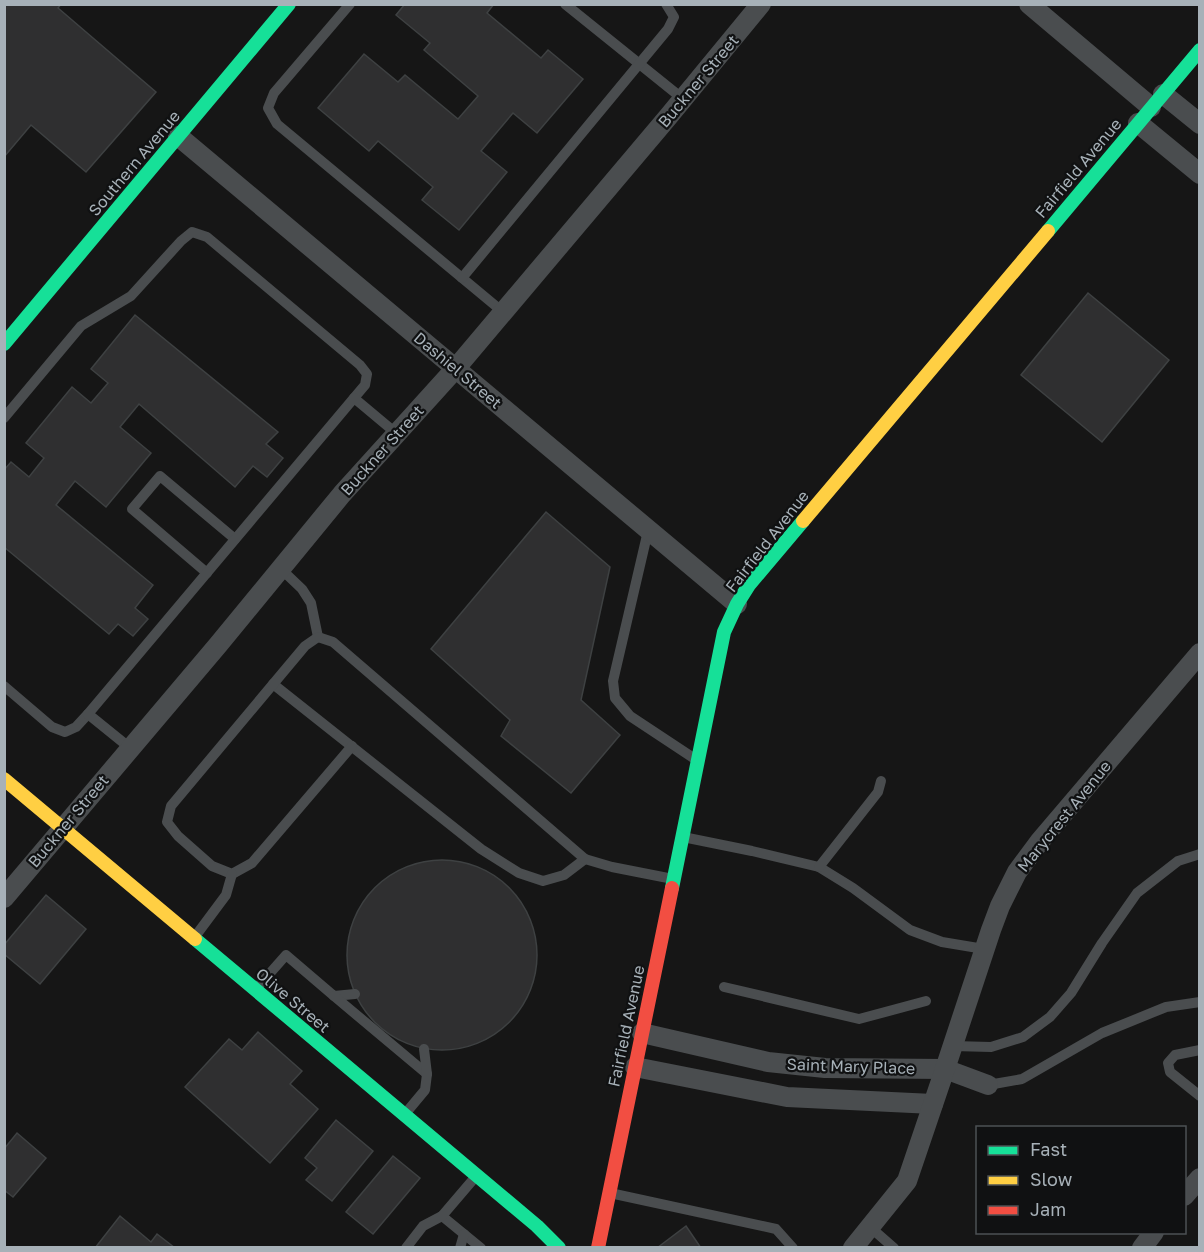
<svg xmlns="http://www.w3.org/2000/svg" width="1204" height="1252" viewBox="0 0 1204 1252" font-family="'Golos Text',sans-serif">
<style>
.building{fill:#2f2f30;stroke:#3e4142;stroke-width:1.5}
.lines{fill:none;stroke-linecap:round;stroke-linejoin:round}
.lane{stroke:#4a4d4f;stroke-width:10}
.street{stroke:#4a4d4f;stroke-width:20}
.fast{stroke:#16e098;stroke-width:14}
.slow{stroke:#ffcf43;stroke-width:14}
.jam{stroke:#f24e42;stroke-width:14}
.labels{text-anchor:middle;dominant-baseline:central;stroke-width:4.5;stroke-linejoin:round;paint-order:stroke}
.street-label{font-size:16px;fill:#a7b1b8;stroke:#101112}
</style>
<rect width="100%" height="100%" fill="#161616"/>
<g class="building">
<path d="M4,4H61L58,8L156,92L86,172L31,125L4,157Z"/>
<path d="M405,4H494L487,13L541,58L548,50L583,79L537,133L513,113L481,151L507,172L459,230L422,200L433,187L378,141L369,151L318,108L364,54L398,82L405,75L458,119L478,96L424,50L430,43L396,15Z"/>
<path d="M1088,293L1169,360L1102,442L1021,375Z"/>
<path d="M135,315L278,432L266,444L283,458L267,477L253,466L235,487L139,404L120,427L151,453L106,507L75,481L56,505L153,585L135,608L148,619L133,636L118,624L109,634L4,547V470L11,462L29,477L44,458L26,443L72,387L91,403L108,383L91,369Z"/>
<path d="M546,512L610,567L581,700L620,735L571,793L501,736L510,720L431,649Z"/>
<circle cx="442" cy="955" r="95"/>
<path d="M46,895L86,929L40,984L4,954V945Z"/>
<path d="M258,1032L302,1071L290,1084L318,1109L270,1163L185,1087L229,1039L242,1050Z"/>
<path d="M336,1120L373,1151L332,1201L306,1180L317,1168L305,1158Z"/>
<path d="M17,1133L46,1158L13,1197L4,1190V1149Z"/>
<path d="M393,1156L420,1178L373,1234L346,1212Z"/>
<path d="M120,1216L151,1242L157,1234L175,1248H95Z"/>
<path d="M686,1226L701,1248H657Z"/>
</g>
<g class="lines">
<g class="lane">
<path d="M350,4L274,93L268,108L277,124L503,312"/>
<path d="M565,4L683,99"/>
<path d="M462,278L668,29L674,17L666,4"/>
<path d="M4,418L81,326L131,296L181,241L192,232L207,237L360,365L367,374L365,385L354,398"/>
<path d="M648,531L613,681L615,698L630,716L695,759"/>
<path d="M281,569L302,589L311,603L318,637"/>
<path d="M207,573L132,509L160,476L235,539"/>
<path d="M273,684L481,849L519,873L543,881L564,875L585,859"/>
<path d="M4,686L52,727L65,732L76,727L88,714"/>
<path d="M352,746L252,863L232,874L212,866L178,836L167,822L171,806L305,646L318,637L333,642L585,859L612,867L673,879"/>
<path d="M130,748L88,714L354,398L397,434"/>
<path d="M683,837L752,851L819,867L853,888L910,930L942,942L984,949"/>
<path d="M819,867L878,792L881,781"/>
<path d="M194,938L226,895L232,874"/>
<path d="M724,987L859,1019L926,1001"/>
<path d="M256,989L286,955L334,996L355,994"/>
<path d="M334,996L427,1074"/>
<path d="M953,1046L991,1047L1023,1037L1050,1017L1071,993L1102,943L1137,893L1178,861L1200,854"/>
<path d="M1200,1050L1175,1055L1168,1063L1170,1072L1200,1096"/>
<path d="M988,1085L1022,1079L1102,1033L1166,1007L1200,1002"/>
<path d="M405,1114L425,1090L427,1074L424,1049"/>
<path d="M610,1193L776,1229L793,1248"/>
<path d="M442,1216L481,1248"/>
<path d="M870,1227L894,1248"/>
<path d="M406,1248L423,1226L442,1216L477,1175"/>
<path d="M460,1248L464,1234"/>
</g>
<g class="street">
<path d="M1029,4L1151,107"/>
<path d="M1163,94L1200,124"/>
<path d="M1138,123L1200,174"/>
<path d="M178,136L737,604"/>
<path d="M4,898L218,645L342,494L456,368L668,117L761,4"/>
<path d="M642,1033L768,1062L825,1068L945,1069L988,1085"/>
<path d="M635,1067L787,1097L933,1104"/>
<path d="M1184,1196L1200,1178"/>
<path d="M853,1248L907,1181L945,1069L991,930L1000,906L1017,872L1040,841L1200,653"/>
<path d="M1142,1248L1154,1232"/>
</g>
<g class="fast">
<path d="M1048,231L1200,50"/>
<path d="M4,344L289,4"/>
<path d="M672,888L724,632L737,604L749,585L803,521"/>
<path d="M195,939L537,1226L559,1248"/>
</g>
<g class="slow">
<path d="M803,521L1048,231"/>
<path d="M4,779L195,939"/>
</g>
<path class="jam" d="M598,1248L672,888"/>
</g>
<g class="labels">
<g class="street-label">
<text transform="translate(698 81) rotate(-50)">Buckner Street</text>
<text transform="translate(134 163) rotate(-50)">Southern Avenue</text>
<text transform="translate(1078 168) rotate(-50)">Fairfield Avenue</text>
<text transform="translate(458 370) rotate(40)">Dashiel Street</text>
<text transform="translate(382 450) rotate(-48)">Buckner Street</text>
<text transform="translate(767 541) rotate(-52)">Fairfield Avenue</text>
<text transform="translate(1064 816) rotate(-51)">Marycrest Avenue</text>
<text transform="translate(68 821) rotate(-50)">Buckner Street</text>
<text transform="translate(293 1000) rotate(40)">Olive Street</text>
<text transform="translate(626 1026) rotate(-78)">Fairfield Avenue</text>
<text transform="translate(851 1066) rotate(2)">Saint Mary Place</text>
</g>
</g>
<rect width="1204" height="1252" fill="none" stroke="#a7b1b8" stroke-width="12"/>
<rect x="976" y="1126" width="210" height="108" fill="#101112" stroke="#4c5154" stroke-width="1.5"/>
<rect x="988" y="1146" width="30" height="9" fill="#16e098" stroke="#4c5154" stroke-width="1.5"/>
<text x="1030" y="1156" font-size="18" fill="#a7b1b8">Fast</text>
<rect x="988" y="1176" width="30" height="9" fill="#ffcf43" stroke="#4c5154" stroke-width="1.5"/>
<text x="1030" y="1186" font-size="18" fill="#a7b1b8">Slow</text>
<rect x="988" y="1206" width="30" height="9" fill="#f24e42" stroke="#4c5154" stroke-width="1.5"/>
<text x="1030" y="1216" font-size="18" fill="#a7b1b8">Jam</text>
</svg>
